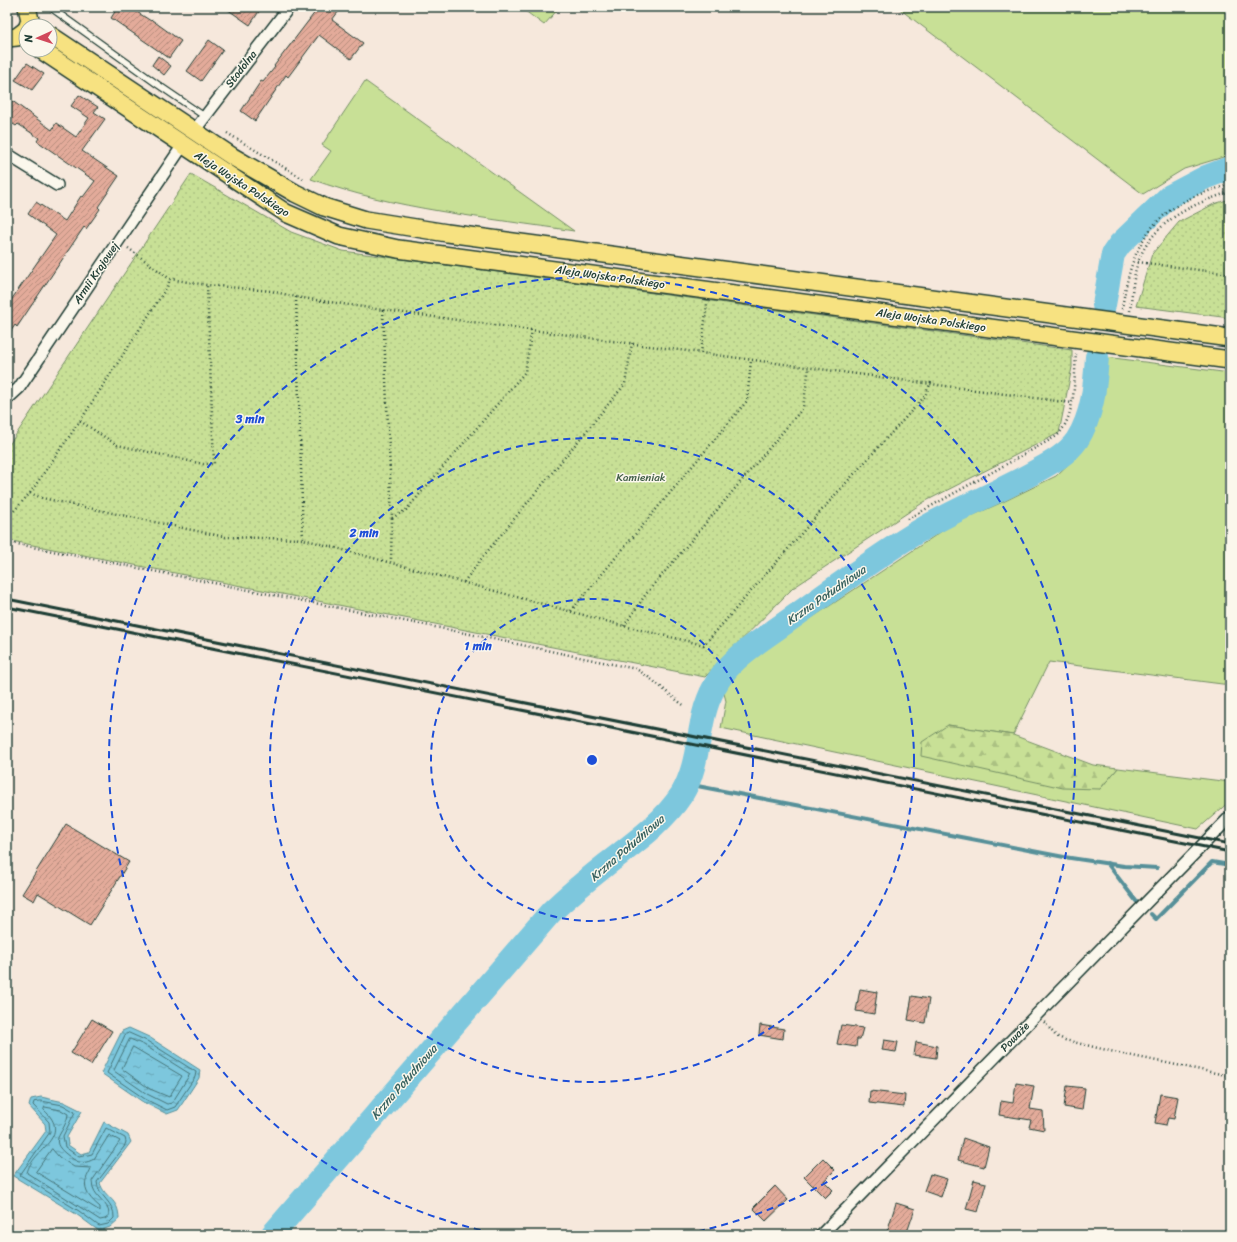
<svg xmlns="http://www.w3.org/2000/svg" width="1237" height="1242" viewBox="0 0 1237 1242" font-family="Sriracha,sans-serif">
<style>
.green{fill:#c8e096;stroke:#748e65}
.forest{fill:url(#forest-firs);stroke:#748e65}
.garden{fill:url(#garden-dots);stroke:#748e65}
.water{fill:url(#water-ripples);stroke:#579099}
.lines{fill:none;stroke-linecap:round;stroke-linejoin:round}
.shore{stroke:#457478;stroke-width:1}
.stream{stroke:#579099;stroke-width:4}
.river{stroke:#7dc7dd;stroke-width:24}
.building{fill:url(#building-hatch);stroke:#1f3d34}
.service-casing{stroke:#1f3d34;stroke-width:8}
.minor-casing{stroke:#1f3d34;stroke-width:14}
.primary-casing{stroke:#1f3d34;stroke-width:20}
.path{stroke:#1f3d34;stroke-width:2.5;stroke-dasharray:1 3;stroke-linecap:butt}
.service{stroke:#fbf7ec;stroke-width:5.5}
.minor{stroke:#fbf7ec;stroke-width:11}
.primary{stroke:#f7e281;stroke-width:17}
.rail{stroke:#1f3d34;stroke-width:3}
.ring{fill:none;stroke:#1d4ed8;stroke-width:2;stroke-dasharray:7 5}
.labels{text-anchor:middle;dominant-baseline:central;stroke-width:3;stroke-linejoin:round;paint-order:stroke}
.street-label{font-size:11px;fill:#1f3d34;stroke:#fbf7ec}
.park-label{font-size:11px;fill:#415e48;stroke:#fbf7ec}
.water-label{font-size:12px;font-style:italic;fill:#36605e;stroke:#fbf7ec}
.centre{fill:#1d4ed8;stroke:#fbf7ec;stroke-width:2}
.ring-label{font-size:12px;text-anchor:middle;font-weight:bold;fill:#1d4ed8;stroke:#fbf7ec;stroke-width:3;stroke-linejoin:round;paint-order:stroke}
</style>
<defs>
<pattern id="forest-firs" width="22" height="20" patternUnits="userSpaceOnUse"><rect width="22" height="20" fill="#c8e096"/><path d="M5 1l3.5 6h-7zM16 11l3.5 6h-7z" fill="#abc182"/></pattern>
<pattern id="garden-dots" width="8" height="8" patternUnits="userSpaceOnUse"><rect width="8" height="8" fill="#c8e096"/><path d="M2 2h.1M6 6h.1" fill="none" stroke="#abc182" stroke-width="1.8" stroke-linecap="round"/></pattern>
<pattern id="water-ripples" width="26" height="14" patternUnits="userSpaceOnUse"><rect width="26" height="14" fill="#7dc7dd"/><path d="M2 4q2-2 4 0t4 0M15 11q2-2 4 0t4 0" fill="none" stroke="#66a3b4"/></pattern>
<pattern id="building-hatch" width="6" height="6" patternUnits="userSpaceOnUse"><rect width="6" height="6" fill="#e3ab9a"/><path d="M-1 1l2-2M0 6l6-6M5 7l2-2" fill="none" stroke="#b78c7e"/></pattern>
</defs>
<rect width="100%" height="100%" fill="#f6e8dc"/>
<filter id="ink" filterUnits="userSpaceOnUse"><feTurbulence type="fractalNoise" baseFrequency=".025" numOctaves="2"/><feDisplacementMap in="SourceGraphic" scale="8" xChannelSelector="R" yChannelSelector="G"/><feConvolveMatrix kernelMatrix="1 2 1 2 8 2 1 2 1" color-interpolation-filters="sRGB"/></filter>
<g filter="url(#ink)">
<g class="green">
<path d="M520,7H560L544,25Z"/>
<path d="M897,7H1230V155L1184,169L1143,194Z"/>
<path d="M365,81L574,231C489,218 392,209 311,179L331,151L322,145Z"/>
<path d="M1106,357L1230,373V685L1049,662L1013,735L948,725L1100,789L1118,768L1230,782V801L1198,829L721,728L726,701L722,686L753,657L951,525L1005,501L1056,476L1083,450L1097,422Z"/>
</g>
<path class="forest" d="M948,725L1013,735L1093,765L1118,768L1100,789L1063,788L921,756L922,742Z"/>
<g class="garden">
<path d="M191,174L291,232L343,251L1072,350V367L1059,433L924,502L793,588L705,677L7,540V448Z"/>
<path d="M1230,199V318L1136,306L1152,254L1179,222L1214,204Z"/>
</g>
<g class="water">
<path d="M129,1028L149,1037L200,1070L199,1078L178,1110L167,1114L143,1102L101,1073L122,1031Z"/>
<path d="M41,1097L64,1102L82,1111L67,1137L68,1145L81,1154L89,1152L104,1122L128,1135L131,1142L100,1183C105,1199 119,1198 119,1219L110,1227L99,1231L76,1214L13,1176L46,1131L45,1124L29,1106L31,1099Z"/>
</g>
<g class="lines">
<g class="shore">
<path d="M129,1033L147,1041L196,1072L195,1077L175,1107L167,1110L145,1099L107,1073L125,1035Z"/>
<path d="M130,1039L144,1045L190,1074L172,1103L167,1104L147,1094L114,1071Z"/>
<path d="M133,1047L182,1076L169,1097L150,1089L122,1069Z"/>
<path d="M41,1101L63,1105L75,1112L63,1136L65,1147L79,1157L92,1154L106,1128L125,1138L126,1142L124,1147L97,1182C98,1197 115,1202 114,1218L108,1224L99,1226L79,1211L20,1175L50,1132L49,1122L33,1105L34,1102Z"/>
<path d="M45,1107L61,1110L68,1114C65,1137 43,1139 73,1159C80,1164 87,1163 94,1159L109,1135L120,1141L92,1181C92,1198 110,1201 109,1216L105,1219L100,1220L27,1173C32,1149 74,1137 44,1110Z"/>
<path d="M52,1149L59,1157L74,1167L91,1168C90,1172 87,1175 86,1180C83,1192 92,1200 100,1207V1211L36,1172Z"/>
</g>
<g class="stream">
<path d="M687,784L1064,857L1124,866L1157,868"/>
<path d="M1107,863L1136,901"/>
<path d="M1151,914L1156,919L1212,862L1230,865"/>
</g>
<g class="river">
<path d="M1104,305L1113,254L1120,244L1170,196L1206,177L1230,168"/>
<path d="M272,1235L551,912C569,895 588,879 607,864C634,843 663,823 682,794C695,772 697,747 702,723C712,669 743,653 785,623C831,591 876,556 924,528C959,508 996,493 1031,474C1047,465 1066,456 1077,440C1093,415 1095,386 1097,357"/>
</g>
</g>
<g class="building">
<path d="M118,7H129L151,21L152,20L181,41L169,58L111,18Z"/>
<path d="M224,7H262L250,25Z"/>
<path d="M319,7H342L332,20L363,43L351,59L319,35L288,77L286,75L255,121L241,111L261,81L263,82L275,67L274,66Z"/>
<path d="M209,40L223,50L201,81L187,71Z"/>
<path d="M158,56L171,66L164,75L152,65Z"/>
<path d="M27,63L44,74L32,90L15,80Z"/>
<path d="M79,95L98,107L94,112L105,119L82,151L119,176L98,207L100,209L86,229L84,227L17,327L15,325L7,337V306L56,235L28,214L36,202L65,221L81,196L83,197L95,181L37,141L39,138L18,124L16,126L7,120V97L52,130L56,123L76,137L89,118L71,106Z"/>
<path d="M66,824L129,862L90,925L38,893L34,901L22,894Z"/>
<path d="M860,989L877,992L874,1014L856,1011Z"/>
<path d="M912,996L929,999L925,1023L908,1020Z"/>
<path d="M92,1019L112,1031L91,1065L71,1053Z"/>
<path d="M760,1025L784,1029L783,1039L759,1035Z"/>
<path d="M841,1025L863,1028L860,1039H857L856,1047L837,1044Z"/>
<path d="M884,1040L898,1042L896,1052L882,1050Z"/>
<path d="M916,1042L937,1046L936,1058L914,1055Z"/>
<path d="M1016,1083L1034,1086L1030,1109L1043,1111L1044,1130L1029,1127L1031,1120L999,1115L1001,1101L1013,1103Z"/>
<path d="M1067,1086L1085,1088L1082,1110L1064,1107Z"/>
<path d="M870,1091L905,1095L904,1107L869,1103Z"/>
<path d="M1160,1094L1178,1097L1174,1119L1168,1118L1166,1125L1155,1123Z"/>
<path d="M963,1138L989,1147L984,1167L958,1160Z"/>
<path d="M823,1158L835,1170L824,1181L833,1190L825,1198L804,1177Z"/>
<path d="M930,1174L947,1179L941,1197L924,1191Z"/>
<path d="M974,1180L986,1183L978,1212L966,1209Z"/>
<path d="M775,1186L788,1200L766,1221L753,1208Z"/>
<path d="M896,1203L915,1209L906,1235H897L887,1232Z"/>
</g>
<g class="lines">
<g class="service-casing">
<path id="service" d="M54,10L157,84L204,116"/>
</g>
<g class="minor-casing">
<g id="minor">
<path d="M194,131L289,7"/>
<path d="M7,154L57,185"/>
<path d="M7,399L19,388L183,145"/>
<path d="M821,1235L1230,817"/>
</g>
</g>
<g class="primary-casing">
<g id="primary">
<path d="M27,7L30,20L28,26"/>
<path d="M50,35L233,157L295,193L324,207L366,220L447,233L1230,338"/>
<path d="M7,38L17,37L26,30"/>
<path d="M41,50L286,213L339,236L398,249L1230,360"/>
</g>
</g>
<g class="path">
<path d="M227,133L305,180"/>
<path d="M128,248L170,279L207,285L271,291L296,297L383,310L1072,403"/>
<path d="M1138,262L1230,274"/>
<path d="M296,297L303,539"/>
<path d="M1122,309C1129,261 1142,222 1189,199C1202,192 1217,189 1230,184"/>
<path d="M383,310L392,518L391,562"/>
<path d="M1130,311C1132,295 1133,277 1138,262C1153,221 1192,204 1230,192"/>
<path d="M701,353L707,304"/>
<path d="M80,421L117,445L203,464H214L207,285"/>
<path d="M30,493L42,498L225,537L303,539L624,626L704,645L835,495L925,396L931,382"/>
<path d="M14,511L30,493L80,421L167,287L170,279"/>
<path d="M392,518L406,510L525,372L532,329"/>
<path d="M908,519L1057,436C1076,416 1074,381 1076,354"/>
<path d="M7,542L460,632L636,669C654,679 667,694 685,706"/>
<path d="M464,582L482,558L625,384L632,343"/>
<path d="M571,611L747,401L751,361"/>
<path d="M624,626L646,594L803,408L809,367"/>
<path d="M1044,1022L1056,1036L1065,1040L1123,1054L1230,1076"/>
</g>
<use href="#service" class="service"/>
<use href="#minor" class="minor"/>
<use href="#primary" class="primary"/>
<g class="rail">
<path d="M7,599L1230,844"/>
<path d="M7,607L1230,852"/>
</g>
</g>
</g>
<g class="ring">
<circle cx="592" cy="760" r="161"/>
<circle cx="592" cy="760" r="322"/>
<path d="M504 1235A483 483 0 1 1 680 1235"/>
</g>
<g class="labels">
<g class="street-label">
<text transform="translate(241 69) rotate(-52)">Stodolna</text>
<text transform="translate(242 184) rotate(33)">Aleja Wojska Polskiego</text>
<text transform="translate(96 273) rotate(-56)">Armii Krajowej</text>
<text transform="translate(610 277) rotate(8)">Aleja Wojska Polskiego</text>
<text transform="translate(931 320) rotate(8)">Aleja Wojska Polskiego</text>
<text transform="translate(1015 1037) rotate(-46)">Poważe</text>
</g>
<g class="park-label">
<text x="641" y="477">Kamieniak</text>
</g>
<g class="water-label">
<text transform="translate(826 595) rotate(-35)">Krzna Południowa</text>
<text transform="translate(627 848) rotate(-41)">Krzna Południowa</text>
<text transform="translate(404 1082) rotate(-49)">Krzna Południowa</text>
</g>
</g>
<circle cx="592" cy="760" r="6" class="centre"/>
<g class="ring-label">
<text x="250" y="423">3 min</text>
<text x="364" y="537">2 min</text>
<text x="478" y="650">1 min</text>
</g>
<rect width="1237" height="1242" fill="none" stroke="#fbf7ec" stroke-width="24"/>
<rect x="12" y="12" width="1213" height="1218" fill="none" stroke="#1f3d34" stroke-width="1.5" filter="url(#ink)"/>
<g transform="translate(38 38) rotate(267)"><circle r="19" fill="#fbf7ec" stroke="#a3ada2"/>
<path d="M0-3L7 15L0 10L-7 15Z" fill="#d1495b"/>
<text y="-6" font-size="11" font-weight="bold" text-anchor="middle" fill="#1f3d34">N</text>
</g>
</svg>
